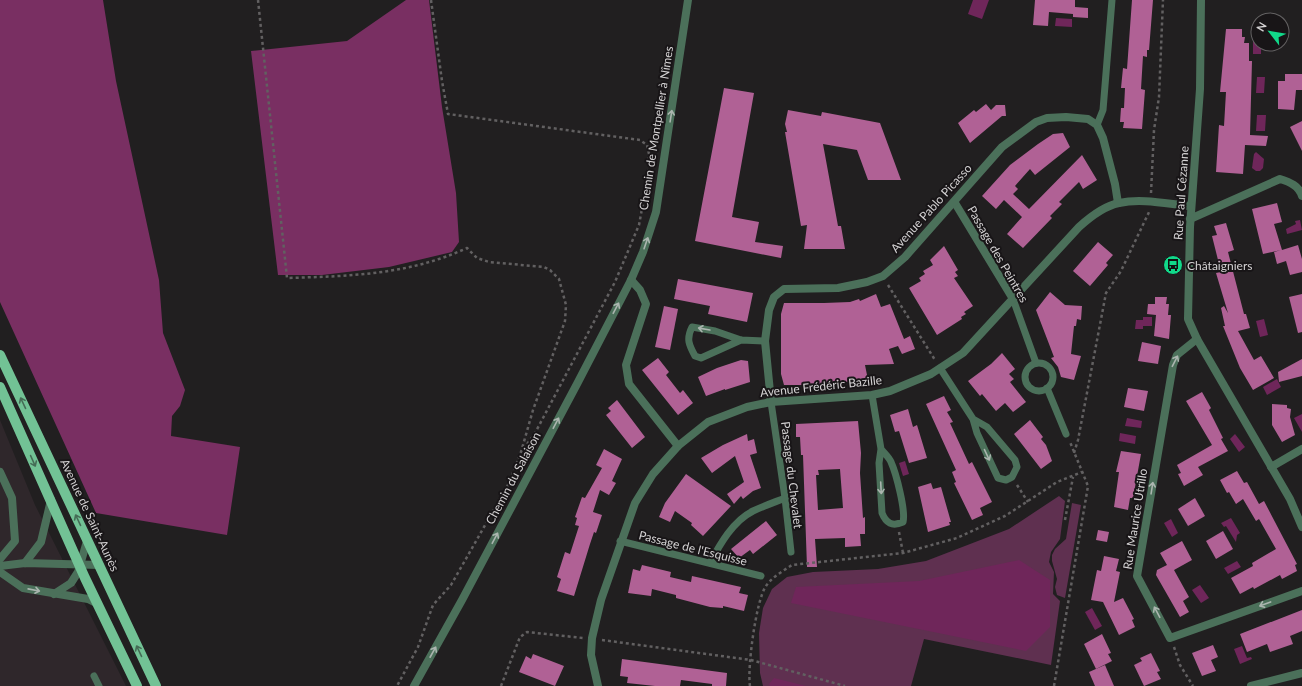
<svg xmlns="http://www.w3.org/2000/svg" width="1302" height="686" viewBox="0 0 1302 686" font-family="Lato,sans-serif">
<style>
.built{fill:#2f272b}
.green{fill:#5f3050}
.forest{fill:#792f62}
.water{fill:#6f265a}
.building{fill:#b06195;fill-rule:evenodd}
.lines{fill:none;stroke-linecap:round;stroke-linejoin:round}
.path{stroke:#626061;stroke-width:2.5;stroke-dasharray:3 3;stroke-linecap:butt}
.service{stroke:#4b705a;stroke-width:7}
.minor{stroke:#4b705a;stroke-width:8}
.tertiary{stroke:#4b705a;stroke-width:8}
.primary{stroke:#72c295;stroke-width:10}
.oneway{stroke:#abb5af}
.oneway2{stroke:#456c56}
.labels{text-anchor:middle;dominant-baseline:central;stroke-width:4;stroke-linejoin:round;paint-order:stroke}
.street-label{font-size:12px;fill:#d4d2d3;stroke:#181517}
.poi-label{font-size:12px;fill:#d4d2d3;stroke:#181517;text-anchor:start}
</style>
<rect width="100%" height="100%" fill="#211f20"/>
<path class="built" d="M0,420L35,505L126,686H0Z"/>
<g class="green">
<path d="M1059,496L1065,501L1060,539L1051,552L1049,562L1054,572L1053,594L1060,601L1051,665L924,639L911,686H763L760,673L759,633L763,608L772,589L787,577L813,572L878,569L926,561L1009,529Z"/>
<path d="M1072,503L1081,505L1065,598L1057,595L1055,587L1057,579L1052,561V555L1055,549L1066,539Z"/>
</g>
<g class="forest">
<path d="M0,0H103L116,81L159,280L163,333L185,390L180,406L172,416L171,436L240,447L227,535L96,513L0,302Z"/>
<path d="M406,0H429L442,107L456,193L459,242L452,252L389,267L322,275H278L251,51L347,41Z"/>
</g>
<g class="water">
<path d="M973,0H989L982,19L968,14Z"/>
<path d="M1056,18L1072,19V27L1055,26Z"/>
<path d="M1253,40H1258V44H1261V54H1253Z"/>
<path d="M1257,77H1265L1264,93H1256Z"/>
<path d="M1257,115H1266L1265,131H1256Z"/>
<path d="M1256,152L1264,159L1263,168L1260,171H1256L1252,168L1254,154Z"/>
<path d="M1300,220L1302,230L1287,234L1286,229L1296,224L1295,221Z"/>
<path d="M1143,317H1152V326H1143V329H1135L1136,320H1143Z"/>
<path d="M1264,319L1268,335L1260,337L1256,321Z"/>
<path d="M1277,379L1281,387L1267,395L1263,387Z"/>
<path d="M1302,414V432L1294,418Z"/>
<path d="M1127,418L1142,421L1141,428L1125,426Z"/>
<path d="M1120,433L1136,436L1135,444L1119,441Z"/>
<path d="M1235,434L1245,447L1239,452L1230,439Z"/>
<path d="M905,461L909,474L903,476L899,463Z"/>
<path d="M1231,518L1240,533L1237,535L1236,542L1226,526L1224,527L1221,523Z"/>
<path d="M1171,519L1178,533L1172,537L1164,523Z"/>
<path d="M1019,560L1050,580V627L1026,651L791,603L796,587L919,581Z"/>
<path d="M1237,561L1241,567L1228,574L1224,568Z"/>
<path d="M1200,585L1209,598L1201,603L1192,590Z"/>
<path d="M1092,608L1102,626L1095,630L1085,612Z"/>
<path d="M1242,646L1247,658L1251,657L1252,659L1240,664L1234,649Z"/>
<path d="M774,678L806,686H770L769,684Z"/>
</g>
<g class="building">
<path d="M1035,0H1075V7L1088,8V18L1073,17V14L1049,12L1048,26L1033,25Z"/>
<path d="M1132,0H1153L1149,50H1147V57L1143,56L1141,89L1145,90L1142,129L1123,128L1124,122H1120L1121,108H1124L1125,88H1121L1123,68L1127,69Z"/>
<path d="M1226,29H1242V37H1245L1244,43H1249V61H1252L1250,135L1268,136L1266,146L1245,145L1243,174L1216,172L1219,125L1224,126L1226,92H1220Z"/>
<path d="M1285,74H1302V90H1296L1294,110L1278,109V81H1285Z"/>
<path d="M724,88L754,93L732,217L759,222L755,242L783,246L781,258L695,241Z"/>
<path d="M986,104L991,110L996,105H1005L1006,116H1002L970,143L958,123L974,110L976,112Z"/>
<path d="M788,110L821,116L822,112L880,123L901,180H868L857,150L823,144L838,226H841L845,249H804L807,225L801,226L785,132H787L785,124Z"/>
<path d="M1302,121V151L1290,127Z"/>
<path d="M1063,133L1070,147L1035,175L1030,169L1015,186L1018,189L1013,194L1029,209L1082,155L1097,180L1083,189L1079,182L1059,202L1062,204L1050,216L1052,218L1023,248L1007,234L1022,217L1004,200L996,209L982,196L1010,165L1038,144L1053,134Z"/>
<path d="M1277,203L1282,222L1274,224L1282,250L1298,245L1302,259V272L1290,275L1286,261L1277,264L1274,252L1281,250L1263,254L1252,209Z"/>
<path d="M1226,223L1234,250L1228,252L1244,314H1246L1250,328L1238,331L1254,360L1261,356L1274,378L1253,390L1240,368L1223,326H1225L1221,308L1224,306L1228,313L1216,273L1221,272L1212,236L1217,235L1214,226Z"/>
<path d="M1098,242L1113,255L1106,263L1108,265L1090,286L1073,271Z"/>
<path d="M944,246L958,270L955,272L958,276L954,278L973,306L964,312L966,314L961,317L962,319L937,335L909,288L921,281L919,278L925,274L923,271L933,265L930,260Z"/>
<path d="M678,279L753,293L747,322L708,314L710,306L674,299Z"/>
<path d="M1050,292L1065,305L1082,306L1081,320L1077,319L1076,326H1074L1071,354L1081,356L1074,380L1061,377L1058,367L1051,358L1054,357L1036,310Z"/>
<path d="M876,294L881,307L890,304L904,339L910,336L915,349L902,354L898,346L889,349L894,364L865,365L868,380L813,385H784L781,374V314L784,303H824L850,302L859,299L860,301Z"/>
<path d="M1302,294V332L1298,333L1289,297Z"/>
<path d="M1155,297H1167L1166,304H1169L1168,315H1171L1169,339L1154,336L1156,315L1147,314L1148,304H1155Z"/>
<path d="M664,306L678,309L670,350L655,347Z"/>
<path d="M1142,342L1161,346L1158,364L1138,361Z"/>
<path d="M1002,353L1015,369L1009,374L1014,379L1010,382L1026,402L1013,412L1005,403L996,411L982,394L980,396L968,381L991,364Z"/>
<path d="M658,358L669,372L666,375L680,393L683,390L693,403L678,415L642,370Z"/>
<path d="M1302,359V376L1279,382L1278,372Z"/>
<path d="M741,360L748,361L750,382L725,390V389L706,396L698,377L717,368Z"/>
<path d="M1128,388L1148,391L1144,411L1124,407Z"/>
<path d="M1202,392L1211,408L1209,410L1223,438L1221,439L1228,451L1198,467L1203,475L1184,486L1178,474L1181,473L1177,465L1212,445L1186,401Z"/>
<path d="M944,396L951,410L947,412L953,422L950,423L969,464L972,462L992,502L980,508L983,515L972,520L954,483L956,482L952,472L956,470L926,404Z"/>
<path d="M617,400L645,437L632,448L606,415L611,411L608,408Z"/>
<path d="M1272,404L1287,405V408L1291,409L1290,417L1295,435L1282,442L1272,425Z"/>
<path d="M908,409L913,427L917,425L927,458L909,463L899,431L895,432L890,415Z"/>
<path d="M1030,420L1043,437L1041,439L1046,445L1052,461L1041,469L1014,434Z"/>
<path d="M858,421L861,453L860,473L863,518L865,517V534H860L861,546L845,547V538L815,539L817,567H807L803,455H801L800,437H796V424ZM840,469L843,508L818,510L816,475H819L818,470Z"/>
<path d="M747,434L748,441L754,439L757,453L750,455L761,488L753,491L743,499L741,496L734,504L727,494L744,482L735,456L712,473L701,458L723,445Z"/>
<path d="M604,449L622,459L612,481L616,483L609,495L600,490L593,512L602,515L596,533L594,532L590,544L574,596L557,591L561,579L557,577L565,552L570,554L579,526L575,525L577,518L575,517L582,497L585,498L602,468L596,465Z"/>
<path d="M1121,451L1141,454L1133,498H1130L1128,510L1114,507L1119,472H1116Z"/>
<path d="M1237,471L1244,483L1247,482L1259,504L1264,501L1297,564L1295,565L1297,571L1282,579L1280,575L1254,589L1253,587L1240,594L1231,578L1253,566L1252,563L1276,549L1259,519L1256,521L1243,499L1236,504L1229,492L1227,493L1220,480Z"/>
<path d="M686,474L731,506L703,536L691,525L692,523L675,511L670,522L659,517L665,503Z"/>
<path d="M931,483L933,489L941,487L951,522H949L950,525L928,532L918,487Z"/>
<path d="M1195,498L1205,516L1188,526L1178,509Z"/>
<path d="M766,521L777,535L753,554L750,550L739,558L731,549Z"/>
<path d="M1098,530L1109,532L1107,542L1096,540Z"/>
<path d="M1223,531L1233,549L1216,559L1206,541Z"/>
<path d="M1182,541L1192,560L1174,570L1189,597L1183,601L1189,612L1180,617L1156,575L1157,570L1167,565L1160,553Z"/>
<path d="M1104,556L1119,559L1116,571L1120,572L1114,602L1123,598L1134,619L1132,620L1135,627L1119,635L1103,602L1091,600L1097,570L1101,571Z"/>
<path d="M642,565L671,572L670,577L691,582L692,576L741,587L739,593L748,595L744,611L723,606V608L710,607L676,598V595L652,589L651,596L628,593L633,569L640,571Z"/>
<path d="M1302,610V631L1290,636L1293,644L1270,652L1267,644L1247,652L1240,634Z"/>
<path d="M1102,634L1111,653L1108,654L1112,661L1096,669L1084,644Z"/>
<path d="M1213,645L1218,657L1211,660L1216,671L1202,676L1192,653Z"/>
<path d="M1151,653L1160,671L1157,672L1161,679L1144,686L1134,665L1142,661L1140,658Z"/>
<path d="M533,654L564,666L555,686L519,672L526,656L531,659Z"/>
<path d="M622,659L727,673L726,686H712V684L681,680L680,686H655L627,683L628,677L620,676Z"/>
<path d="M1105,665L1114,686H1095L1089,672Z"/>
</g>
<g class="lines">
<g class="path">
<path d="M258,0L287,278C351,276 408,275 467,248L477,258L489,262L544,267L550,270L559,279L566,305L565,321L533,410L521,452L509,483L463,564L451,585L433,605L418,647L397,686"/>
<path d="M431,0L442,81L448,114L640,140L647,145L649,154L648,176L639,225L615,282L534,435L521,452"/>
<path d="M1151,193L1154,130L1159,97L1163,0"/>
<path d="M888,285L935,360"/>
<path d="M1074,453L1078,440L1106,293L1121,271L1150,210"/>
<path d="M1017,485L1028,502"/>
<path d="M1065,520L1073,477"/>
<path d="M899,532L903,553"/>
<path d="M602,640L751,660L845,686"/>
<path d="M1174,647L1180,665L1193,686"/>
<path d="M501,686L520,637L527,632L583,638"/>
<path d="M750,686C747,669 756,600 766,586C772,577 783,571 792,565L903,553L957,538L1005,516L1057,482L1082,472"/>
<path d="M1054,686L1088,486L1070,442"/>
</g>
<g class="service">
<path d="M1097,125L1103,110L1112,0"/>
<path d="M1013,299L1036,363"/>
<path d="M741,340L701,358L695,356C689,345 686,339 692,327L715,331L741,340L765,341"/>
<circle cx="1039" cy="377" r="14"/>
<path d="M940,368L973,419L977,433L998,478L1006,480L1012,477L1017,467L1015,460L987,427L973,419"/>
<path d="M1047,388L1066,434"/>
<path d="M872,395L881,449L879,463L882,513C886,523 892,527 903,522C906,511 896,473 891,462C889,457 884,453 881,449"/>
<path d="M771,402L785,498L791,552"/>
<path d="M620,541L761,576"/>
<path d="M710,563C720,544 733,521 753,511C764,506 775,502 785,498"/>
<path d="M94,676L99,686"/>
</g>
<g class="minor">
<path d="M1201,0L1200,89L1190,227L1188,319L1197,339L1290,499L1302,527"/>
<path d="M955,203L1013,299"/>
<path d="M1190,219L1280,179C1290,182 1299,186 1302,196"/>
<path d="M631,280L640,290L646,304L626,365L629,384L678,446"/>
<path d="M1197,339L1177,355L1173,365L1137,576L1170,638L1302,591"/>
<path d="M771,402L765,341L769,310L774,297L784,289L838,288L867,282L883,276L905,257L1002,147L1036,122L1047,118L1066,117L1088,119L1097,125L1103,138L1115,184L1118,203"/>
<path d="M1271,467L1302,449"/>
<path d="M0,472L12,498L15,541L0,559"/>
<path d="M25,563L41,542L51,500"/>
<path d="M0,566L25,563L99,565"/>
<path d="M0,572L23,588L88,599L98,604"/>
<path d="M54,594L71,583L78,572L87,541"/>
<path d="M414,686L462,600L577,384L631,280L643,252L656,212L688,0"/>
<path d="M598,686L591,655L592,638L601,600L635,503L653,474L678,446L708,422L747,407L771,402L872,395L890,391L931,374L963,353L1079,227C1090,217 1104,206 1119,203C1142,198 1168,204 1191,206"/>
</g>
<path class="tertiary" d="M1251,686L1302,673"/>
<g class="primary">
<path d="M0,355L156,686"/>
<path d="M0,387L85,578L137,686"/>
</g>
</g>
<defs><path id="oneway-shaft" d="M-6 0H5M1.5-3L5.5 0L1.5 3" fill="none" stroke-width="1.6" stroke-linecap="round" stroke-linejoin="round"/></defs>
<g class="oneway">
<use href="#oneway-shaft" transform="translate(671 116) rotate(-81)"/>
<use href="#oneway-shaft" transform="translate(646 243) rotate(-71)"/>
<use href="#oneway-shaft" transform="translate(616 308) rotate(-62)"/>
<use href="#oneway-shaft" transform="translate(704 329) rotate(-170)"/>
<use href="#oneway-shaft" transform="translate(1175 361) rotate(-63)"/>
<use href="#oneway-shaft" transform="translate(556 423) rotate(-62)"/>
<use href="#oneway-shaft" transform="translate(987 455) rotate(65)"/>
<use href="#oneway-shaft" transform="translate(881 488) rotate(87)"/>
<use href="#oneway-shaft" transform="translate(1152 488) rotate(-81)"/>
<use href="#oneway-shaft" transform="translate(495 538) rotate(-62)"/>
<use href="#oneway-shaft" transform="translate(34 590) rotate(11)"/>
<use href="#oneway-shaft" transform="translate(1265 604) rotate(160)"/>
<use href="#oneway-shaft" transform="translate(1157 612) rotate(-118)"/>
<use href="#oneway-shaft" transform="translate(433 652) rotate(-61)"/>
</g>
<g class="oneway2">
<use href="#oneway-shaft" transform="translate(23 403) rotate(-115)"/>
<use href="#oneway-shaft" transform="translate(33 461) rotate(66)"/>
<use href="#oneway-shaft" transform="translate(78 520) rotate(-115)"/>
<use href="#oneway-shaft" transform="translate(139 651) rotate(-115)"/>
</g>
<defs>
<g id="bus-disc" transform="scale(1)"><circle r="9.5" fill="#11d98a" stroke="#181517"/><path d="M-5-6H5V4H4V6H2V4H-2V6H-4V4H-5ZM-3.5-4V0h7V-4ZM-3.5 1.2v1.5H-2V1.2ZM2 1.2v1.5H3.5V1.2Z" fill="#111"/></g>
</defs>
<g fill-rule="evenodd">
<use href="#bus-disc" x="1173" y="265"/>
</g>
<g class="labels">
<g class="street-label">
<text transform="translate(656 128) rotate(-81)">Chemin de Montpellier à Nîmes</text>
<text transform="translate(1181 193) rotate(-86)">Rue Paul Cézanne</text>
<text transform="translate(931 208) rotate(-48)">Avenue Pablo Picasso</text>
<text transform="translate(998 254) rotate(60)">Passage des Peintres</text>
<text transform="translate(821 386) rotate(-6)">Avenue Frédéric Bazille</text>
<text transform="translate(792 475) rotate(83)">Passage du Chevalet</text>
<text transform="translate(513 478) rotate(-62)">Chemin du Salaison</text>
<text transform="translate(90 515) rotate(65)">Avenue de Saint-Aunès</text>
<text transform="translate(1135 519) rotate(-81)">Rue Maurice Utrillo</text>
<text transform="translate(693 548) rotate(14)">Passage de l'Esquisse</text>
</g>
<g class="poi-label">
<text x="1187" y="265">Châtaigniers</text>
</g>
</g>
<g transform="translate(1270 32) rotate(301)"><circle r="19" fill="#181517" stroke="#636162"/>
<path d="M0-3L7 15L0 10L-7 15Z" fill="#11d98a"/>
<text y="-6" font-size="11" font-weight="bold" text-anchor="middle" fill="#d4d2d3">N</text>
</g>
</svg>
